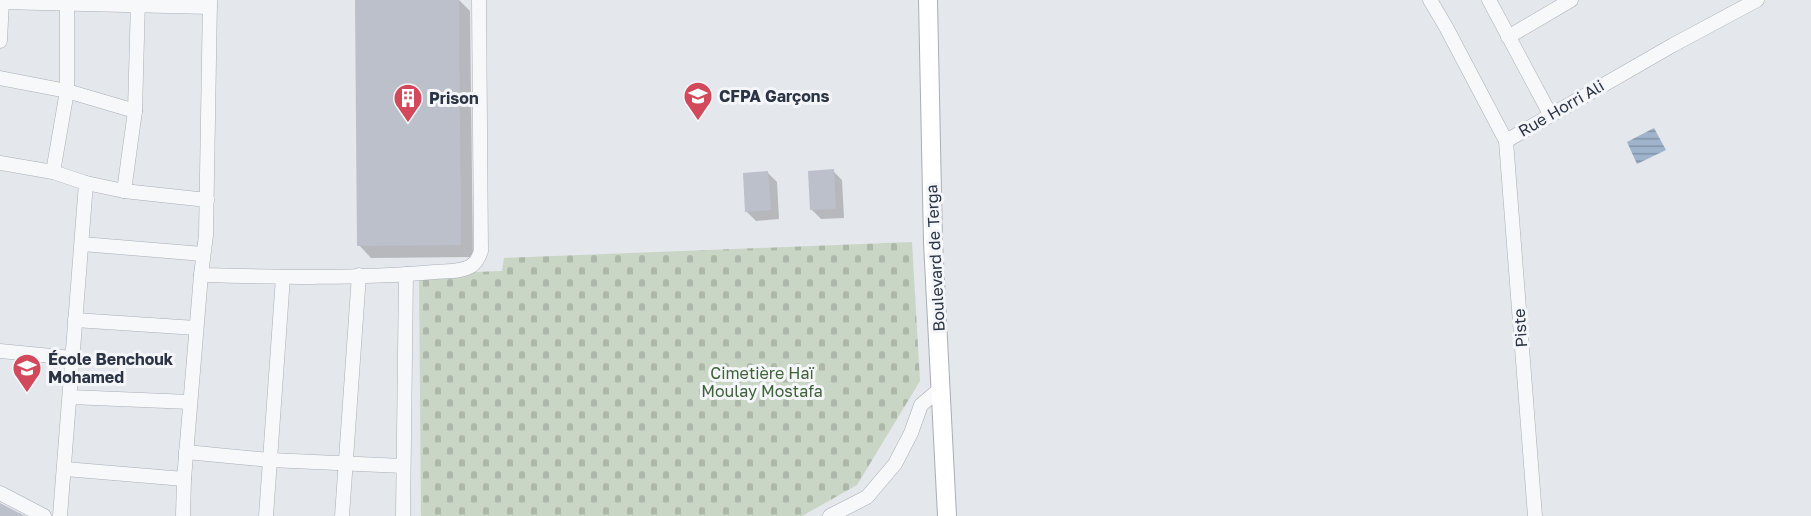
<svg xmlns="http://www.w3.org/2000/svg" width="1811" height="516" viewBox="0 0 1811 516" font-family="'Golos Text',sans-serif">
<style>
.cemetery{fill:url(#cemetery-stones)}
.water{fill:url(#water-rules)}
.shadow{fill:#0003}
.building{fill:#bbc0ca}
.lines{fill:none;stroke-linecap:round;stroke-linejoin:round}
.minor-casing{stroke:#a9aeb7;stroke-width:15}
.secondary-casing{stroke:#a9aeb7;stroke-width:20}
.minor{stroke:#f7f8fa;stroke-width:14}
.secondary{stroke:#fff;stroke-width:18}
.labels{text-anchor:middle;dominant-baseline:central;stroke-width:6;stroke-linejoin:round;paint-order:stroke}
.poi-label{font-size:16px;font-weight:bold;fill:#2b3445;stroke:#f4f6f9;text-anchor:start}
.street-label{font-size:16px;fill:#2b3445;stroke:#f4f6f9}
.park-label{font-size:16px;fill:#3f6138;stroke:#f4f6f9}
</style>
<defs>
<pattern id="cemetery-stones" width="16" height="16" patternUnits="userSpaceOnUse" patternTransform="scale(1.5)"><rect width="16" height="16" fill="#c9d6c5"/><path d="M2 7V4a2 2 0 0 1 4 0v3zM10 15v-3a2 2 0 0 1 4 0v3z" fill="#adb8ab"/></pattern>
<pattern id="water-rules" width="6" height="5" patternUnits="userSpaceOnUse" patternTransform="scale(1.5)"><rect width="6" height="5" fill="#9fb4cc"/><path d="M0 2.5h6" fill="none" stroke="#8293a7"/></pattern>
</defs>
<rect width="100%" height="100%" fill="#e4e7ec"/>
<path class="cemetery" d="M912,242L920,381L857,485L802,516H421L419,274L502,271L504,258Z"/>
<path class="water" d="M1654,128L1666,150L1637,164L1627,142Z"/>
<g class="shadow">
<path d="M357,0H459L470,11L473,257L371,258L359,245Z"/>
<path d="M833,171L842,180L844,218L821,219L812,210Z"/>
<path d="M768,173L777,182L779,219L756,221L746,211Z"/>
</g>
<g class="building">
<path d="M355,0H459L461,245L357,246Z"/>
<path d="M834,169L836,209L810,210L808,171Z"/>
<path d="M768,171L771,210L745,212L743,173Z"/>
<path d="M0,503L25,516H0Z"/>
</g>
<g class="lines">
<g class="minor-casing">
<g id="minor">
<path d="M210,0L206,235L201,275C279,277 358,279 435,272C446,271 462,272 471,266C476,263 479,257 481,251L479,0"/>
<path d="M1430,0L1446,27L1506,141L1673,45L1757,0"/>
<path d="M1489,0L1550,114"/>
<path d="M0,2L210,7"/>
<path d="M1508,37L1571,0"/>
<path d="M0,41L2,0"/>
<path d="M0,78L67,91L135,111"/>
<path d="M1506,141L1535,516"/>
<path d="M0,163L53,172L86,183L124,191L207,200"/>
<path d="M53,172L67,91V0"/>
<path d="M124,191L135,111L138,0"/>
<path d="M82,244L203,254"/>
<path d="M75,320L196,328"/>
<path d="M0,351L72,358"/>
<path d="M70,397L190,402"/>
<path d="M186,452L270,460L403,466"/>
<path d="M65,469L184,479"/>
<path d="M0,493L44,516"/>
<path d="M60,516L86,183"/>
<path d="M183,516L184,479L201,275"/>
<path d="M266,516L283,277"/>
<path d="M342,516L359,275"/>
<path d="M403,516L406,274"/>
<path d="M830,516L867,497L895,464L911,433L921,405L940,389"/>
</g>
</g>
<g class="secondary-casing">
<path id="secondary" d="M928,0L933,242L947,516"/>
</g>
<use href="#minor" class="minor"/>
<use href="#secondary" class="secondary"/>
</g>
<defs>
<g id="university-pin" transform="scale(1.5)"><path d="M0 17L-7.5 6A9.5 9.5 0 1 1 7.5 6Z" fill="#d1495b" stroke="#f4f6f9"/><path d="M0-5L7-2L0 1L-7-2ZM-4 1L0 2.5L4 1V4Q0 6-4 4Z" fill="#fff"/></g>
<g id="building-pin" transform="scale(1.5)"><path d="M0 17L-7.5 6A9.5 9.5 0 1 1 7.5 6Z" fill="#d1495b" stroke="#f4f6f9"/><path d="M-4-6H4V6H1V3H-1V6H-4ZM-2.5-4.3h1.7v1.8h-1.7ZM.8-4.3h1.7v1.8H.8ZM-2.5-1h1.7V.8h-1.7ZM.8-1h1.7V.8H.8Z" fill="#fff"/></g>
<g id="school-pin" transform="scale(1.5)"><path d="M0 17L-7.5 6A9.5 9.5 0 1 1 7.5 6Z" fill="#d1495b" stroke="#f4f6f9"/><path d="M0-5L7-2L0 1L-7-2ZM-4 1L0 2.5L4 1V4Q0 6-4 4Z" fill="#fff"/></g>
</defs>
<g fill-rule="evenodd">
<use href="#university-pin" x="698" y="96"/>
<use href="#building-pin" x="408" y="98"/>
<use href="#school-pin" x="27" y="368"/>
</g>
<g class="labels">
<g class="poi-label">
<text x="719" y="96">CFPA Garçons</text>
<text x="429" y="98">Prison</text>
<text x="48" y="359">École Benchouk<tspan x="48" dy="18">Mohamed</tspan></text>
</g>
<g class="street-label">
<text transform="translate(1561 108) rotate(-30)">Rue Horri Ali</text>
<text transform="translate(935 258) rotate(-93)">Boulevard de Terga</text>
<text transform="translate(1520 328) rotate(-94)">Piste</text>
</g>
<g class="park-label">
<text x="762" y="373">Cimetière Haï<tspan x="762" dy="18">Moulay Mostafa</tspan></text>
</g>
</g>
</svg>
